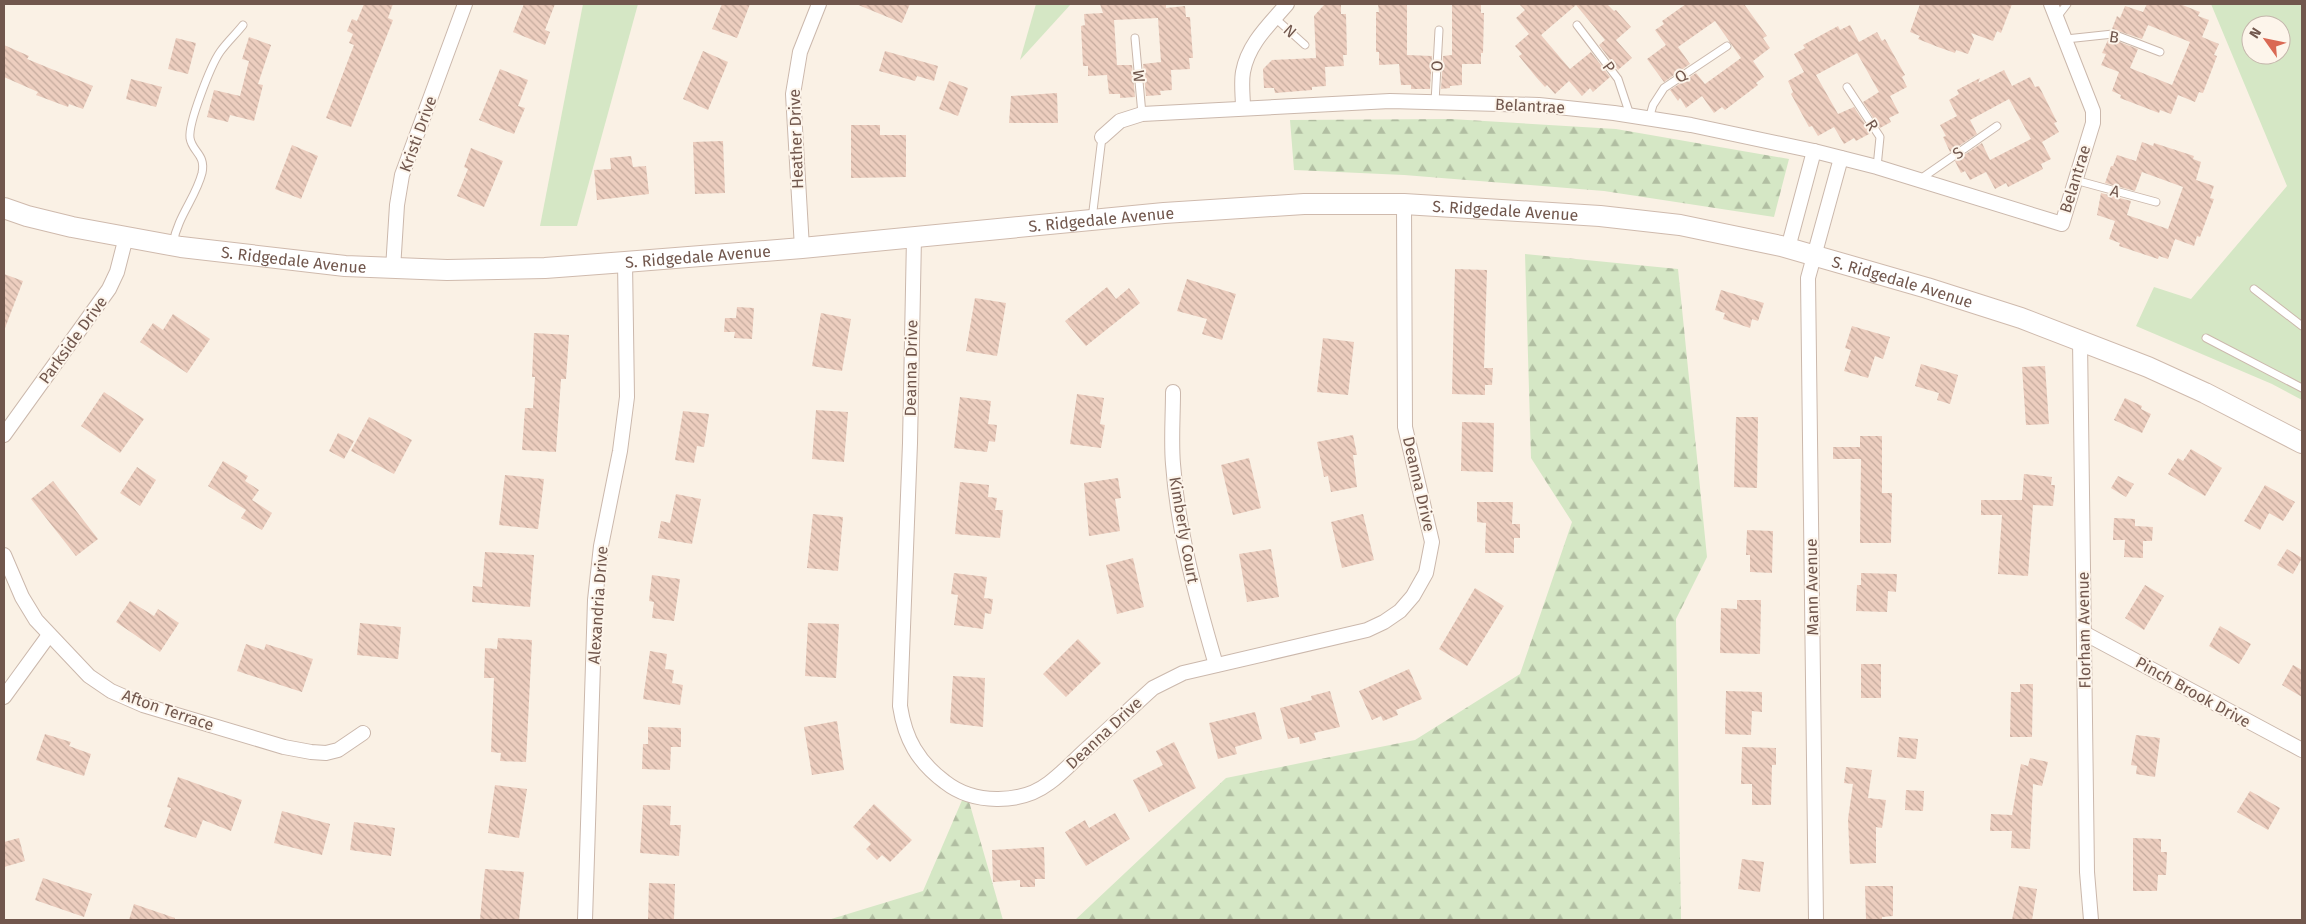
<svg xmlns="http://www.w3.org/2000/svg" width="2306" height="924" viewBox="0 0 2306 924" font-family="'Fira Sans',sans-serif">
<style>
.grass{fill:#d5e7c5;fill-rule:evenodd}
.forest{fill:url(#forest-firs)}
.building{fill:url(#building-back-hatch)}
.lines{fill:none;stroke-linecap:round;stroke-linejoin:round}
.service-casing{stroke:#cbb8ac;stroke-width:9}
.minor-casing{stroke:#cbb8ac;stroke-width:16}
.secondary-casing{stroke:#cfbaad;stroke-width:22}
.service{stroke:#fff;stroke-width:7}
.minor{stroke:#fff;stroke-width:14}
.secondary{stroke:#fff;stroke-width:20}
.labels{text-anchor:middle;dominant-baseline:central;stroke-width:4;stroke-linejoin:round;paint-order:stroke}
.street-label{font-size:16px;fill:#71574d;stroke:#fdf5eb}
</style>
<defs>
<pattern id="forest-firs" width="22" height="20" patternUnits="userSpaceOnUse" patternTransform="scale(1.25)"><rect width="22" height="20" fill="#d5e7c5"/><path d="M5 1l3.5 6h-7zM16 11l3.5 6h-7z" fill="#b1bea2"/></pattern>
<pattern id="building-back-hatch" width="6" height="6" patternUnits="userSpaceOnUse" patternTransform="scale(1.25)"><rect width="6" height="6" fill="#edcebf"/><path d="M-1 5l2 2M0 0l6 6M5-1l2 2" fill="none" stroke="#c4aa9d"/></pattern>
</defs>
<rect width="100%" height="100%" fill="#faf1e5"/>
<g class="grass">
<path d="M583,4H638L577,226H540Z"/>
<path d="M1036,4H1071L1020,60Z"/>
<path d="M2211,4H2302V400L2272,384L2136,326L2154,287L2191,299L2287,186ZM2251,25H2281V55H2251Z"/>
</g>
<g class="forest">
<path d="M1451,119L1616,129L1789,159L1774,217L1604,191L1404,175L1294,170L1290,120Z"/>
<path d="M1525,254L1678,269L1707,557L1676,619L1681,920H1075L1226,778L1415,740L1520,674L1572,522L1531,458Z"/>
<path d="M966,791L1003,920H828L923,891Z"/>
</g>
<g class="building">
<path d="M364,4H393L388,18L393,20L351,127L326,118L354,45L349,43L353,34L347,31L352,19L357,21Z"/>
<path d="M524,4H555L545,30L550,32L545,45L513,32Z"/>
<path d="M722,4H750L737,38L712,29Z"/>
<path d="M856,4H910L902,23Z"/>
<path d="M1100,4H1166V8L1185,6L1186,17H1190L1193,58H1189L1190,69L1171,70L1172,90L1160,91L1161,95L1146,96L1143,64L1161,62L1158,18L1114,20L1117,65H1132L1135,97L1120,98V94H1109L1107,75L1088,76V66H1083L1081,26L1085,25L1084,14L1103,13Z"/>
<path d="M1341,4V14H1346L1347,55H1343L1344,66L1325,67L1326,86L1312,87V90L1275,93L1274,88H1264L1263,69L1272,60L1316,58L1314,16L1324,5Z"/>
<path d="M1378,4H1407V55L1432,56L1430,89H1411V85H1401L1399,64L1379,65V52H1376V12H1379Z"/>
<path d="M1452,4H1481V13H1484L1483,53H1481V64H1462V85L1450,86V88L1441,89L1443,56L1452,55Z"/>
<path d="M1519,4H1607L1614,11L1616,10L1631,27L1616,40L1632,58L1618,70L1599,45L1605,40L1576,5L1541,35L1570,69L1591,52L1610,77L1593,92L1590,88L1582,96L1569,81L1555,94L1547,85L1545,87L1536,77L1519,56L1522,54L1515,46L1529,34L1516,18L1525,10Z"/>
<path d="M1686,4H1744L1767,36L1763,38L1770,48L1753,61L1764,77L1756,83L1758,85L1725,110L1722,107L1714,113L1702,96L1686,108L1680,98L1678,101L1670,90L1696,73L1705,84L1741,58L1715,21L1678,47L1690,64L1664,82L1647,59L1666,45L1655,30L1664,24L1662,21Z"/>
<path d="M1920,4H2012L2001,33L1997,31L1993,41L1971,33L1974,39L1968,54L1956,50L1955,53L1938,47L1918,39L1920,36L1910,32Z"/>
<path d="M2147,4H2180L2200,12L2198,16L2209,20L2202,37L2219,44L2214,55L2217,56L2203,93L2199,92L2195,102L2178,95L2171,114L2160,110L2159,113L2120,98L2121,95L2112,91L2119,72L2101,65L2106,54L2102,53L2108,40L2112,39L2138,49L2130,68L2172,85L2190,42L2148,25L2142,39L2112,29L2117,16L2120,18L2125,6L2143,12Z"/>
<path d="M1850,25L1859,42L1877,32L1882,41L1885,39L1905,75L1902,77L1907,87L1890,96L1899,113L1889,118L1891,122L1880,128L1863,102L1879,92L1857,53L1816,75L1838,114L1854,107L1871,133L1856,141L1854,138L1844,144L1834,127L1818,136L1812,126L1809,127L1791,94L1793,92L1788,81L1804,72L1794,54L1805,48L1803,45L1838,26L1840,30Z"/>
<path d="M249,37L271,45L258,84L263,85L254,121L230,115L228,122L207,117L214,90L240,96L249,61L242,59Z"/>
<path d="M176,38L196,43L188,74L168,69Z"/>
<path d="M4,45L29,56L27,59L93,86L83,109L69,104L68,107L36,95L38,92L4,77Z"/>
<path d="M703,51L728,62L708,110L683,99Z"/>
<path d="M885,51L938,66L934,81L917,76L915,81L879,71Z"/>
<path d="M500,69L528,80L518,106L525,108L514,134L479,120Z"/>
<path d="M2004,70L2012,86L2030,77L2035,87L2039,86L2057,122L2054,123L2059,132L2042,142L2051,159L2041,164L2043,169L2008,187L2006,183L1995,189L1986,172L1970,180L1965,171L1961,173L1955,161L1982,143L1990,160L2031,139L2009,99L1970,120L1977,134L1950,152L1943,137L1946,136L1940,125L1957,116L1949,100L1959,94L1957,90L1980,78L1978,83Z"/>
<path d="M131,79L162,87L156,107L126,99Z"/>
<path d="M949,81L968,88L958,116L939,109Z"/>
<path d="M1057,93L1058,123H1009L1011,96Z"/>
<path d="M851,125H880V135H906V177L851,178Z"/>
<path d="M723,141L725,193L695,194L693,142Z"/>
<path d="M2142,142L2153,146L2154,143L2194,156L2193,159L2201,162L2196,180L2214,186L2210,198L2214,199L2200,237L2197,236L2194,246L2175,239L2168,259L2159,256L2158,259L2119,246L2120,243L2109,239L2115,221L2097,215L2101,193L2131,201L2127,215L2168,229L2183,187L2142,172L2135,191L2105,183L2111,166H2113L2117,155L2136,161Z"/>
<path d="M292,145L318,156L301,199L275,189Z"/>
<path d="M471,148L503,161L484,207L457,196L468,169L464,167Z"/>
<path d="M631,156L633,167L646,166L649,194L597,200L594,170L611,169L610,158Z"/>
<path d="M1455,269L1487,270L1484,368H1493L1492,385H1485V395L1452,394Z"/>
<path d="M4,274L23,281L5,328H4Z"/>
<path d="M1187,279L1236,294L1222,340L1202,334L1207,319L1177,311Z"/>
<path d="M1107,287L1116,299L1129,288L1140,303L1086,346L1065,321Z"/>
<path d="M1721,290L1764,303L1758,321L1752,319L1750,328L1723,319L1725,313L1715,310Z"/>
<path d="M975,298L1006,303L997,356L966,351Z"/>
<path d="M737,307L754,308L752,339L734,338L735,332H724L725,318H736Z"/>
<path d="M821,313L851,319L842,371L812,366Z"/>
<path d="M173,314L210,339L187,373L140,342L153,323L163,330Z"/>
<path d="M1852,326L1890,337L1883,359L1875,356L1868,378L1844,371L1851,350L1845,348Z"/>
<path d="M534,333L569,335L566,379H561L556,452L522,450L525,408H533L535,377H532Z"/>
<path d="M1323,338L1354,342L1348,395L1317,392Z"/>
<path d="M1921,364L1958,375L1950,404L1937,400L1939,393L1915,386Z"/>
<path d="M2045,366L2049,424L2026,425L2022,367Z"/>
<path d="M104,392L144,419L120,453L81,426Z"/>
<path d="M1077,394L1104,398L1100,424L1105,425L1101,448L1070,444Z"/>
<path d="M960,397L991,401L988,424L997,425L995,442L989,441L987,452L954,448Z"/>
<path d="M2125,398L2142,406L2141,409L2151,414L2142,433L2114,420Z"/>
<path d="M816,410L848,412L844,462L812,459Z"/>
<path d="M683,411L709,414L704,447L697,446L694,463L675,460Z"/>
<path d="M369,417L412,440L394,474L351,451Z"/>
<path d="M1736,417H1758L1757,488L1734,487Z"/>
<path d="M1462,422L1494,423L1493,472L1461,471Z"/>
<path d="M338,433L354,441L344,459L329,451Z"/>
<path d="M1353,435L1357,455H1353L1357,487L1331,492L1328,476L1324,477L1317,442Z"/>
<path d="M1860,436H1882V493H1892L1891,543H1860L1861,459H1833V447H1860Z"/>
<path d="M2191,449L2222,468L2205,496L2168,474L2178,458L2183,461Z"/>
<path d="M1249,458L1261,508L1233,515L1221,465Z"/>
<path d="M223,461L248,476L245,481L259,490L252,500L272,513L262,530L241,518L246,510L208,486Z"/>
<path d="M137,467L156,480L140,506L120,493Z"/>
<path d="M2024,474L2052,477L2051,485H2055L2053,506L2033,505L2028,576L1998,574L2002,515H1981V500H2022Z"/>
<path d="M505,475L544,479L538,529L499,525Z"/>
<path d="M2118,476L2134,484L2126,497L2111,488Z"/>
<path d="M1118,478L1121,498L1115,499L1120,531L1089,536L1084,483Z"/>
<path d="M53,481L98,539L76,556L31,499Z"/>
<path d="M960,482L989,485L988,497L997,498L995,510H1003L1000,538L955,534Z"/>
<path d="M2265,485L2295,502L2283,521L2269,513L2260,530L2244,521Z"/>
<path d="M676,494L701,499L692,544L658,538L661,521L670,523Z"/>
<path d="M1477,502H1513L1512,524H1520V538H1514V553H1485L1486,523L1477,522Z"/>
<path d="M813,514L843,517L838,571L807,568Z"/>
<path d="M1363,514L1374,560L1342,568L1331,522Z"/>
<path d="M2114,518L2135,519V526L2153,527L2152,541H2143V558L2124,557L2125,540H2113Z"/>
<path d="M1747,530L1773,531L1772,573L1750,572V555H1746Z"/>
<path d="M1271,549L1279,597L1247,602L1239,554Z"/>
<path d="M2287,549L2302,558L2293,574L2277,565Z"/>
<path d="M485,552L534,555L530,607L472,602L473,586L482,587Z"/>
<path d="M1133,558L1144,607L1117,614L1106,565Z"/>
<path d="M954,573L987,577L984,598L993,599L991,614L985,613L983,629L954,625L958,595L951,594Z"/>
<path d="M1861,573L1897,574L1896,592L1888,591L1887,612L1856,611L1857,585H1861Z"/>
<path d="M652,575L680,579L674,621L652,618L654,602L649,601Z"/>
<path d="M2145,585L2164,596L2144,630L2125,618Z"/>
<path d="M1475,588L1504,606L1467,666L1439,649Z"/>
<path d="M1737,600H1761L1760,654L1720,653L1721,608L1737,609Z"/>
<path d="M130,601L154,616L158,609L179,623L160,652L116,622Z"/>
<path d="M360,623L401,627L398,659L357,655Z"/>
<path d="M808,623L839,624L836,678L805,676Z"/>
<path d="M2220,626L2251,644L2239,664L2209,646Z"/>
<path d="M498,638L532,640L526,762L500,761L501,753L491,752L494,678H484L485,648L497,649Z"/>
<path d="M1078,639L1101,663L1066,697L1043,674Z"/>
<path d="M246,644L264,650L266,644L313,659L302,692L237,671Z"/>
<path d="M650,651L667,654L665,669L674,670L672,683L683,685L680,705L643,699Z"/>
<rect x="1861" y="664" width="20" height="34"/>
<path d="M2293,665L2302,670V697L2282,685Z"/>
<path d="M1409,669L1422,699L1396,710L1398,715L1383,721L1381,716L1372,720L1359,691Z"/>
<path d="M953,676L985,678L983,727L950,723Z"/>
<path d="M2020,684H2033L2032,737H2010L2011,692H2020Z"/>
<path d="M1330,691L1340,727L1314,733L1316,740L1300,744L1299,737L1288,739L1280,708L1312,700L1311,696Z"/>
<path d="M1726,691L1762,692V712L1752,711L1751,735L1725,734Z"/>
<path d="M1255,712L1262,739L1235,747L1237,754L1218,759L1209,723Z"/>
<path d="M837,721L844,770L812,775L804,727Z"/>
<path d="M648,727L681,728V747H671L670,770L642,769L643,744H648Z"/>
<path d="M45,734L71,742L69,746L91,754L84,776L36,760Z"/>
<path d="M2136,735L2160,738L2155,777L2136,774L2137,766L2131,765Z"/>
<path d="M1899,737L1918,739L1916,759L1897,757Z"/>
<path d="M1174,742L1196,788L1149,812L1133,780L1163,765L1156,751Z"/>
<path d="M1742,747L1776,748V765H1772L1771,805H1752V784H1741Z"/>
<path d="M2030,758L2048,762L2042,786L2033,784L2030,849L2011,848L2012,831H1990L1991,814L2012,815L2021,764L2028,766Z"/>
<path d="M1846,767L1872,770L1868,798L1886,800L1882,828L1876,827V863L1850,864L1848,819L1853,784L1844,783Z"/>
<path d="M178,777L242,800L231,831L203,820L196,838L164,827L171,808L167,807Z"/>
<path d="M495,785L527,789L519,838L488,833Z"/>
<path d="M1906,790L1924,791L1923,811L1905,810Z"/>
<path d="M2250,791L2280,808L2268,830L2237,812Z"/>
<path d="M874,804L912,840L890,862L882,855L877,860L866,849L871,844L853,827Z"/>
<path d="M643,805L671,806L670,825H681L679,856L640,853Z"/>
<path d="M282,811L330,824L322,855L274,843Z"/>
<path d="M1115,813L1130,839L1086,866L1065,832L1085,820L1089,828Z"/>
<path d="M354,822L395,828L391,856L350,850Z"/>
<path d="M19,838L25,861L4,867V842Z"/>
<path d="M2133,838L2161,839V852H2167L2166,875H2158L2157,891H2133Z"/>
<path d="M1044,847L1045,879H1035V887H1020V880L993,882L992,850Z"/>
<path d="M1742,859L1764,862L1760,892L1738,889Z"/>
<path d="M485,869L524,872L519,920L480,919Z"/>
<path d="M43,878L92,894L84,917L35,900Z"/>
<path d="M649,883L675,884L674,920H648Z"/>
<path d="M1865,886H1893V916L1882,917V920H1866Z"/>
<path d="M2019,886L2037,889L2032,920H2012Z"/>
<path d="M134,904L175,918V920H129Z"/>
</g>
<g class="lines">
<g class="service-casing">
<g id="service">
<path d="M2057,17L2067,4"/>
<path d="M1275,18L1305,45"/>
<path d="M1577,25L1618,79L1630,115"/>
<path d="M1135,38L1142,114"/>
<path d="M2066,39L2113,34L2160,52"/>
<path d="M1847,87L1880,137L1877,167"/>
<path d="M1435,102L1439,30"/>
<path d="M1649,119L1653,105L1664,88L1727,46"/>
<path d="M1919,180L1997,126"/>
<path d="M2075,180L2156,202"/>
<path d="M1092,219L1102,137"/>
<path d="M173,243C178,216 196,197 202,173C206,154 192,152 190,138C188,123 211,65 220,52C227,42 236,34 243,25"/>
<path d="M2254,289L2302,326"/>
<path d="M2206,338L2302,388"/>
</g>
</g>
<g class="minor-casing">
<g id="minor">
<path d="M1243,108C1243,97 1241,83 1243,72C1248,44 1269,25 1287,4"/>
<path d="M1102,137L1120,121L1142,114L1390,101L1539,105L1614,113L1691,125L1814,151L1877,167L2062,224L2093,123V111L2051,4"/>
<path d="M914,237L910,443L900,706C905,739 918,762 945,782C973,804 1020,805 1049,783C1064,772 1077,757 1091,745C1112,726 1132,707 1153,688L1183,673L1367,630L1384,622L1400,611L1413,596L1426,573L1432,542L1405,427L1404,204"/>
<path d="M802,248L793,94L800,52L819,4"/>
<path d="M1788,248L1814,151"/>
<path d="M393,269L397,205L402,175L465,4"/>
<path d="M2080,340L2087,872L2091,920"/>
<path d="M1173,392C1173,416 1171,441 1173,464C1178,533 1197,600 1216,665"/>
<path d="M4,435L109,289L117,272L126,237"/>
<path d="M4,555L22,597L36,620L89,676L111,691L143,705L284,747L311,752L326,753L338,750L363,733"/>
<path d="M2084,633L2302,750"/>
<path d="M4,697L49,635"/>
<path d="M585,920L595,600L601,546L620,451L627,397L625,262"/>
<path d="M1816,920L1808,278L1841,158"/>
</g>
</g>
<g class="secondary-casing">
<g id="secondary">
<path id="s1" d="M4,208L27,216L72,227L181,247L345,266L447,270L545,268L625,262L802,248L1164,213L1304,204H1404L1600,216L1680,225L1781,246L1927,288L2021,318L2148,367L2205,393L2302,443"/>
</g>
</g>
<use href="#service" class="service"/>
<use href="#minor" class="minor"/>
<use href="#secondary" class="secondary"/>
</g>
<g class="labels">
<g class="street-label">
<text transform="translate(1290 31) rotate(42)">N</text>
<text transform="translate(2114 37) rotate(8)">B</text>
<text transform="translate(1437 66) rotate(-87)">O</text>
<text transform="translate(1609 67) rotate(53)">P</text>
<text transform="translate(1139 76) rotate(-95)">M</text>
<text transform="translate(1681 76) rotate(-35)">Q</text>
<text transform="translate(1530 106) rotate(3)">Belantrae</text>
<text transform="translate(1872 125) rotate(57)">R</text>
<text transform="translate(418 134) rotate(-70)">Kristi Drive</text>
<text transform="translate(796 139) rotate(-92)">Heather Drive</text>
<text transform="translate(1958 153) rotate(-35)">S</text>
<text transform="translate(2075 179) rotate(-73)">Belantrae</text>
<text transform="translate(2115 191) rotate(15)">A</text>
<text stroke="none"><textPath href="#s1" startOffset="1510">S. Ridgedale Avenue</textPath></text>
<text stroke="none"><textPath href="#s1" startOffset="1105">S. Ridgedale Avenue</textPath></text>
<text stroke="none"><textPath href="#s1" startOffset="700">S. Ridgedale Avenue</textPath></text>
<text stroke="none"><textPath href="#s1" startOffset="295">S. Ridgedale Avenue</textPath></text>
<text stroke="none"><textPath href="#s1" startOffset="1915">S. Ridgedale Avenue</textPath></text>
<text transform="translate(73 340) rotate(-54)">Parkside Drive</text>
<text transform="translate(911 368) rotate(-89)">Deanna Drive</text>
<text transform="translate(1419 484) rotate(77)">Deanna Drive</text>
<text transform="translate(1184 530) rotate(80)">Kimberly Court</text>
<text transform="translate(1812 587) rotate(-91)">Mann Avenue</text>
<text transform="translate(598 605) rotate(-86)">Alexandria Drive</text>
<text transform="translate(2084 630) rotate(-91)">Florham Avenue</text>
<text transform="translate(2193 692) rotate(29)">Pinch Brook Drive</text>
<text transform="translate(168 710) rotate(19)">Afton Terrace</text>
<text transform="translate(1104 733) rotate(-43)">Deanna Drive</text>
</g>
</g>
<rect width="2306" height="924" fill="none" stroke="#71574d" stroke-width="10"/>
<g transform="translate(2266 40) rotate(303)"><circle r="24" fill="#fdf5eb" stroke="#c5b6ac"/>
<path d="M0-4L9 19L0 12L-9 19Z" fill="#da6954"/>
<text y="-8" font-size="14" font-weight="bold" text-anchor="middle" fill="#71574d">N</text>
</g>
</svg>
